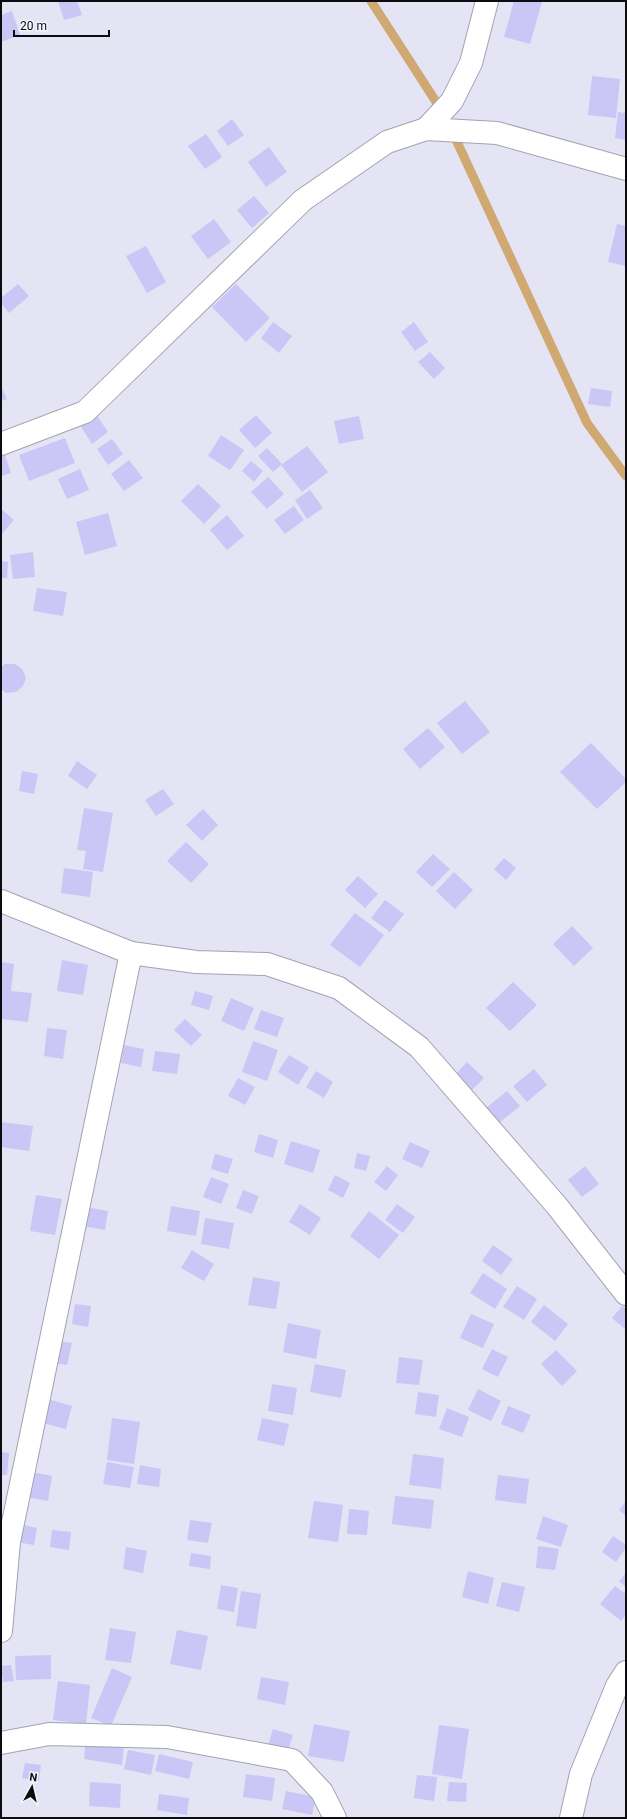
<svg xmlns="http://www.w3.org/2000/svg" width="627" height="1819" viewBox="0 0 627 1819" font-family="Roboto,sans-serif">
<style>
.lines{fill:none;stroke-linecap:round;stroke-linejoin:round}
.stream{stroke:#cfa872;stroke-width:9}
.building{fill:#cac6f6}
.minor-casing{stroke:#a3a2b1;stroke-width:24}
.minor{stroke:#fff;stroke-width:22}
</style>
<rect width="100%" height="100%" fill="#e5e4f4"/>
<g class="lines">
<g class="stream">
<path d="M371,1L442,111"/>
<path d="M452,131L587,423L626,476"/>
</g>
</g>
<g class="building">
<path d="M58,1H77L82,15L64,20Z"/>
<path d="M514,1L542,2L530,44L504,37Z"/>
<path d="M12,11L20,35L1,42V15Z"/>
<path d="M592,76L620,79L616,118L588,115Z"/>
<path d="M618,112L626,113V140L615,138Z"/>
<path d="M232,119L244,135L228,146L217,131Z"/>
<path d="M206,134L222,157L205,169L188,146Z"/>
<path d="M269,147L287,172L266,187L248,162Z"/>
<path d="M254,196L269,213L252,228L237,210Z"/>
<path d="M214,219L231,242L208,259L191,236Z"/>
<path d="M617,224L626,226V266L608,262Z"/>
<path d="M146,246L166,282L147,293L126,256Z"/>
<path d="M18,284L29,296L9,313L1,303V298Z"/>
<path d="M236,284L270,318L246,342L212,307Z"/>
<path d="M273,322L292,336L279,353L261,338Z"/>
<path d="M414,322L428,342L415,351L401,332Z"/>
<path d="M430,352L445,368L434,379L418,362Z"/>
<path d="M1,386L7,399L1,401Z"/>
<path d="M591,388L612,391L610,407L588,404Z"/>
<path d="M96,414L108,432L92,444L80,425Z"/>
<path d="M256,415L272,433L255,448L239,430Z"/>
<path d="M359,416L364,439L339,444L334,421Z"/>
<path d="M221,435L244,450L230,470L208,456Z"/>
<path d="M65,438L75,463L29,481L19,455Z"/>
<path d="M112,439L123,454L108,465L97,449Z"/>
<path d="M307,446L328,472L302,492L281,465Z"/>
<path d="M267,448L282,464L273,472L258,456Z"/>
<path d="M5,455L11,473L1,476V456Z"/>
<path d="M129,460L143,478L124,491L111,474Z"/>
<path d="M251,461L263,471L254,482L242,471Z"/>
<path d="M80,469L89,490L67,499L58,479Z"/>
<path d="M268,477L284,494L267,509L251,492Z"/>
<path d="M198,484L221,506L204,524L181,501Z"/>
<path d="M310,490L323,508L307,519L295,500Z"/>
<path d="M294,506L304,520L285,534L274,520Z"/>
<path d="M1,509L14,520L1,535Z"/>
<path d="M108,513L117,546L85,555L76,522Z"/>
<path d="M227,515L244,536L227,550L210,530Z"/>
<path d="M33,552L35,577L13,579L10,555Z"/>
<path d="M1,561L8,562L7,578H1Z"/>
<path d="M37,588L67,592L63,616L33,611Z"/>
<path d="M5,664H15L22,669L26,678L23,686L16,692L6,693L1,689V667Z"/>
<path d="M465,701L490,732L462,754L437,723Z"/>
<path d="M428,728L445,747L420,769L403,749Z"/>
<path d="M591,743L626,779V782L597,809L560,772Z"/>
<path d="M77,761L97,775L87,789L68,776Z"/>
<path d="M22,771L38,774L34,794L19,791Z"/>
<path d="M163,789L174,804L156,816L145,800Z"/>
<path d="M84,808L113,813L103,872L83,869L86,851L77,850Z"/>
<path d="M203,809L218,825L202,841L186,825Z"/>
<path d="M186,842L209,864L191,883L167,861Z"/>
<path d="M433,854L450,869L432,887L416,872Z"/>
<path d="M504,858L516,868L506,880L494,869Z"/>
<path d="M64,868L93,872L90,897L61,893Z"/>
<path d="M454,872L473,890L455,909L436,891Z"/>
<path d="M358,876L378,894L365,908L345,890Z"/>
<path d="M385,900L404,914L390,932L371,918Z"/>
<path d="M355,913L384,935L360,967L330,945Z"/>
<path d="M572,926L593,948L574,966L553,944Z"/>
<path d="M62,960L88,965L83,995L57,991Z"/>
<path d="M1,962L14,964L11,991L32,993L28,1022L1,1019Z"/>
<path d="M513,982L537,1005L510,1031L486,1008Z"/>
<path d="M195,991L213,996L209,1010L191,1005Z"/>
<path d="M231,998L254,1008L244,1031L221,1021Z"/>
<path d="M261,1010L284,1018L277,1037L254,1029Z"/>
<path d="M185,1019L202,1035L191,1046L174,1030Z"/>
<path d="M47,1028L67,1030L63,1059L44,1056Z"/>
<path d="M253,1041L278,1050L267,1081L242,1072Z"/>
<path d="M124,1045L144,1049L141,1067L121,1063Z"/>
<path d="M155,1051L180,1054L177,1074L152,1071Z"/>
<path d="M289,1055L309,1067L298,1085L278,1072Z"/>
<path d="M467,1062L484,1078L472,1090L455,1075Z"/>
<path d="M534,1069L547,1085L527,1102L513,1086Z"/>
<path d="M316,1071L333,1082L324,1098L306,1087Z"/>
<path d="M238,1078L255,1087L245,1105L228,1096Z"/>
<path d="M507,1091L520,1106L499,1123L486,1108Z"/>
<path d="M1,1122L33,1126L29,1151L1,1147Z"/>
<path d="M259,1134L278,1140L273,1158L254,1152Z"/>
<path d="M291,1141L320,1150L313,1173L284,1164Z"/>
<path d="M410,1142L430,1151L422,1168L402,1159Z"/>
<path d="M357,1153L370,1156L366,1171L354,1168Z"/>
<path d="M215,1154L233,1159L228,1174L211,1169Z"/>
<path d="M387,1166L398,1175L386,1191L374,1182Z"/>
<path d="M585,1166L599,1184L582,1197L568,1180Z"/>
<path d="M335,1175L350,1183L343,1198L328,1190Z"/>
<path d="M211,1177L229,1184L221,1204L203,1197Z"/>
<path d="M243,1190L259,1196L252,1214L236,1208Z"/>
<path d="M36,1195L62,1199L55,1235L30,1231Z"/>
<path d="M300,1204L321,1218L310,1235L289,1222Z"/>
<path d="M397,1204L415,1217L403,1233L385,1220Z"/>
<path d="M171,1206L200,1211L196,1236L167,1231Z"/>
<path d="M86,1207L108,1211L105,1230L83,1226Z"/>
<path d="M369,1211L399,1235L379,1259L350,1236Z"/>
<path d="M205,1218L234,1223L229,1249L201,1244Z"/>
<path d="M493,1245L513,1259L501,1275L482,1261Z"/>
<path d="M192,1250L214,1264L204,1281L181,1268Z"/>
<path d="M483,1273L507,1289L495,1309L470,1293Z"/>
<path d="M253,1277L280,1282L276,1309L248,1305Z"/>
<path d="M517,1286L537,1299L524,1320L503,1307Z"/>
<path d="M75,1304L91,1306L88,1327L72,1324Z"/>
<path d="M544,1305L568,1324L555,1341L531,1322Z"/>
<path d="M622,1306L626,1308V1330L612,1318Z"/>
<path d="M471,1314L494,1324L483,1348L460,1338Z"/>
<path d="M288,1323L321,1330L316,1359L283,1352Z"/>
<path d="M58,1341L72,1343L67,1365L54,1363Z"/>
<path d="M492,1349L508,1357L498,1377L482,1369Z"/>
<path d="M556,1350L577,1371L562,1386L541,1364Z"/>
<path d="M399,1357L423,1360L419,1385L396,1383Z"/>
<path d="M315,1364L346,1370L341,1398L310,1392Z"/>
<path d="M272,1384L297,1388L293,1415L268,1411Z"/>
<path d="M478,1389L501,1401L491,1421L468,1410Z"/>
<path d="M418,1392L439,1395L436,1417L415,1414Z"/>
<path d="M48,1399L72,1406L66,1429L42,1423Z"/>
<path d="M508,1406L531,1415L523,1433L501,1424Z"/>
<path d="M447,1408L469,1417L462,1437L439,1429Z"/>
<path d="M112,1418L140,1422L134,1464L107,1460Z"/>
<path d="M262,1418L289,1424L284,1446L257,1440Z"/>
<path d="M1,1452L9,1453L7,1475H1Z"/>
<path d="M413,1454L444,1458L441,1489L409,1485Z"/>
<path d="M107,1462L134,1467L130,1488L103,1484Z"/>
<path d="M140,1465L161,1469L159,1487L137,1484Z"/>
<path d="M32,1472L52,1476L48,1501L27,1497Z"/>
<path d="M498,1475L529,1479L526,1504L495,1500Z"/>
<path d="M395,1496L434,1500L431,1529L392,1524Z"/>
<path d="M314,1501L343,1505L338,1542L308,1538Z"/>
<path d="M626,1501V1516L619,1510Z"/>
<path d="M349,1509L369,1511L367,1535L347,1534Z"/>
<path d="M543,1516L568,1525L561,1547L536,1539Z"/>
<path d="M190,1520L212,1523L208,1543L187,1540Z"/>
<path d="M20,1524L37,1528L34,1545L16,1542Z"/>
<path d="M52,1530L71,1532L69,1550L50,1547Z"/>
<path d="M613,1536L626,1545V1548L616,1562L602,1552Z"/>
<path d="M538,1546L559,1549L555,1570L536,1568Z"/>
<path d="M126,1547L147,1551L143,1573L123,1569Z"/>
<path d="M191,1553L211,1556L210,1569L189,1566Z"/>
<path d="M468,1571L494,1578L488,1604L462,1597Z"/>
<path d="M626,1573V1587L619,1581Z"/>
<path d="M502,1582L525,1587L519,1612L496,1606Z"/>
<path d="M221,1585L238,1588L234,1612L217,1609Z"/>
<path d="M615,1586L626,1594V1615L621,1621L600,1604Z"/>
<path d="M241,1591L261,1594L256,1629L236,1626Z"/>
<path d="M110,1628L136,1632L131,1663L105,1660Z"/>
<path d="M177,1630L208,1636L201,1670L170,1664Z"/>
<path d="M51,1655V1679L16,1680L15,1656Z"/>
<path d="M11,1665L14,1681L3,1682L1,1666Z"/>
<path d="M112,1668L132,1677L111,1726L91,1718Z"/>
<path d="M261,1677L289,1682L285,1705L257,1699Z"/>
<path d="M58,1681L90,1685L86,1724L53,1720Z"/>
<path d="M314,1724L350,1731L344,1762L308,1756Z"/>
<path d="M439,1725L469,1729L462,1779L432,1774Z"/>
<path d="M273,1729L293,1735L288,1751L268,1745Z"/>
<path d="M86,1740L124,1746L122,1765L84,1759Z"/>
<path d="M128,1750L155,1755L151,1775L124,1769Z"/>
<path d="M159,1754L193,1762L189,1779L155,1771Z"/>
<path d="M25,1763L41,1765L39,1781L22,1778Z"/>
<path d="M246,1774L275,1778L272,1801L243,1797Z"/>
<path d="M417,1775L437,1777L434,1801L414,1798Z"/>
<path d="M90,1782L121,1784L120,1808L89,1806Z"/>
<path d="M449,1782L467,1783L466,1802L447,1801Z"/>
<path d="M286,1791L316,1797L312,1815L282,1809Z"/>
<path d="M159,1794L189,1798L187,1815L157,1810Z"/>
</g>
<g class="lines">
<g class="minor-casing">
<g id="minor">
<path d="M426,129L452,101L471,63L487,1"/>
<path d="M1,444L85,412L303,200L387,142L426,129L497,133L626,169"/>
<path d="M1,901L131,953L196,962L267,964L339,988L419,1047L557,1206L626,1294"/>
<path d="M1,1631L9,1542L131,953"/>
<path d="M1,1743L49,1734L167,1737L292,1760L322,1792L335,1818"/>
<path d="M571,1818L581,1774L617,1686L626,1672"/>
</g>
</g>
<use href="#minor" class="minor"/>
</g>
<rect width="627" height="1819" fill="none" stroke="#0c0b10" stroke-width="4"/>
<g transform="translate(32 1787) rotate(8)" stroke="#f3f2ff" stroke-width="3" paint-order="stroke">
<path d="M0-3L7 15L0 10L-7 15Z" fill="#0c0b10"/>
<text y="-6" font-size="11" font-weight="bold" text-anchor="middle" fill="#0c0b10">N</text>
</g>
<path d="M14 30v6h95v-6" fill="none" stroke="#0c0b10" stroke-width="2"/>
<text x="20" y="30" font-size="12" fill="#0c0b10" stroke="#f3f2ff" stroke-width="3" paint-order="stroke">20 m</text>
</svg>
